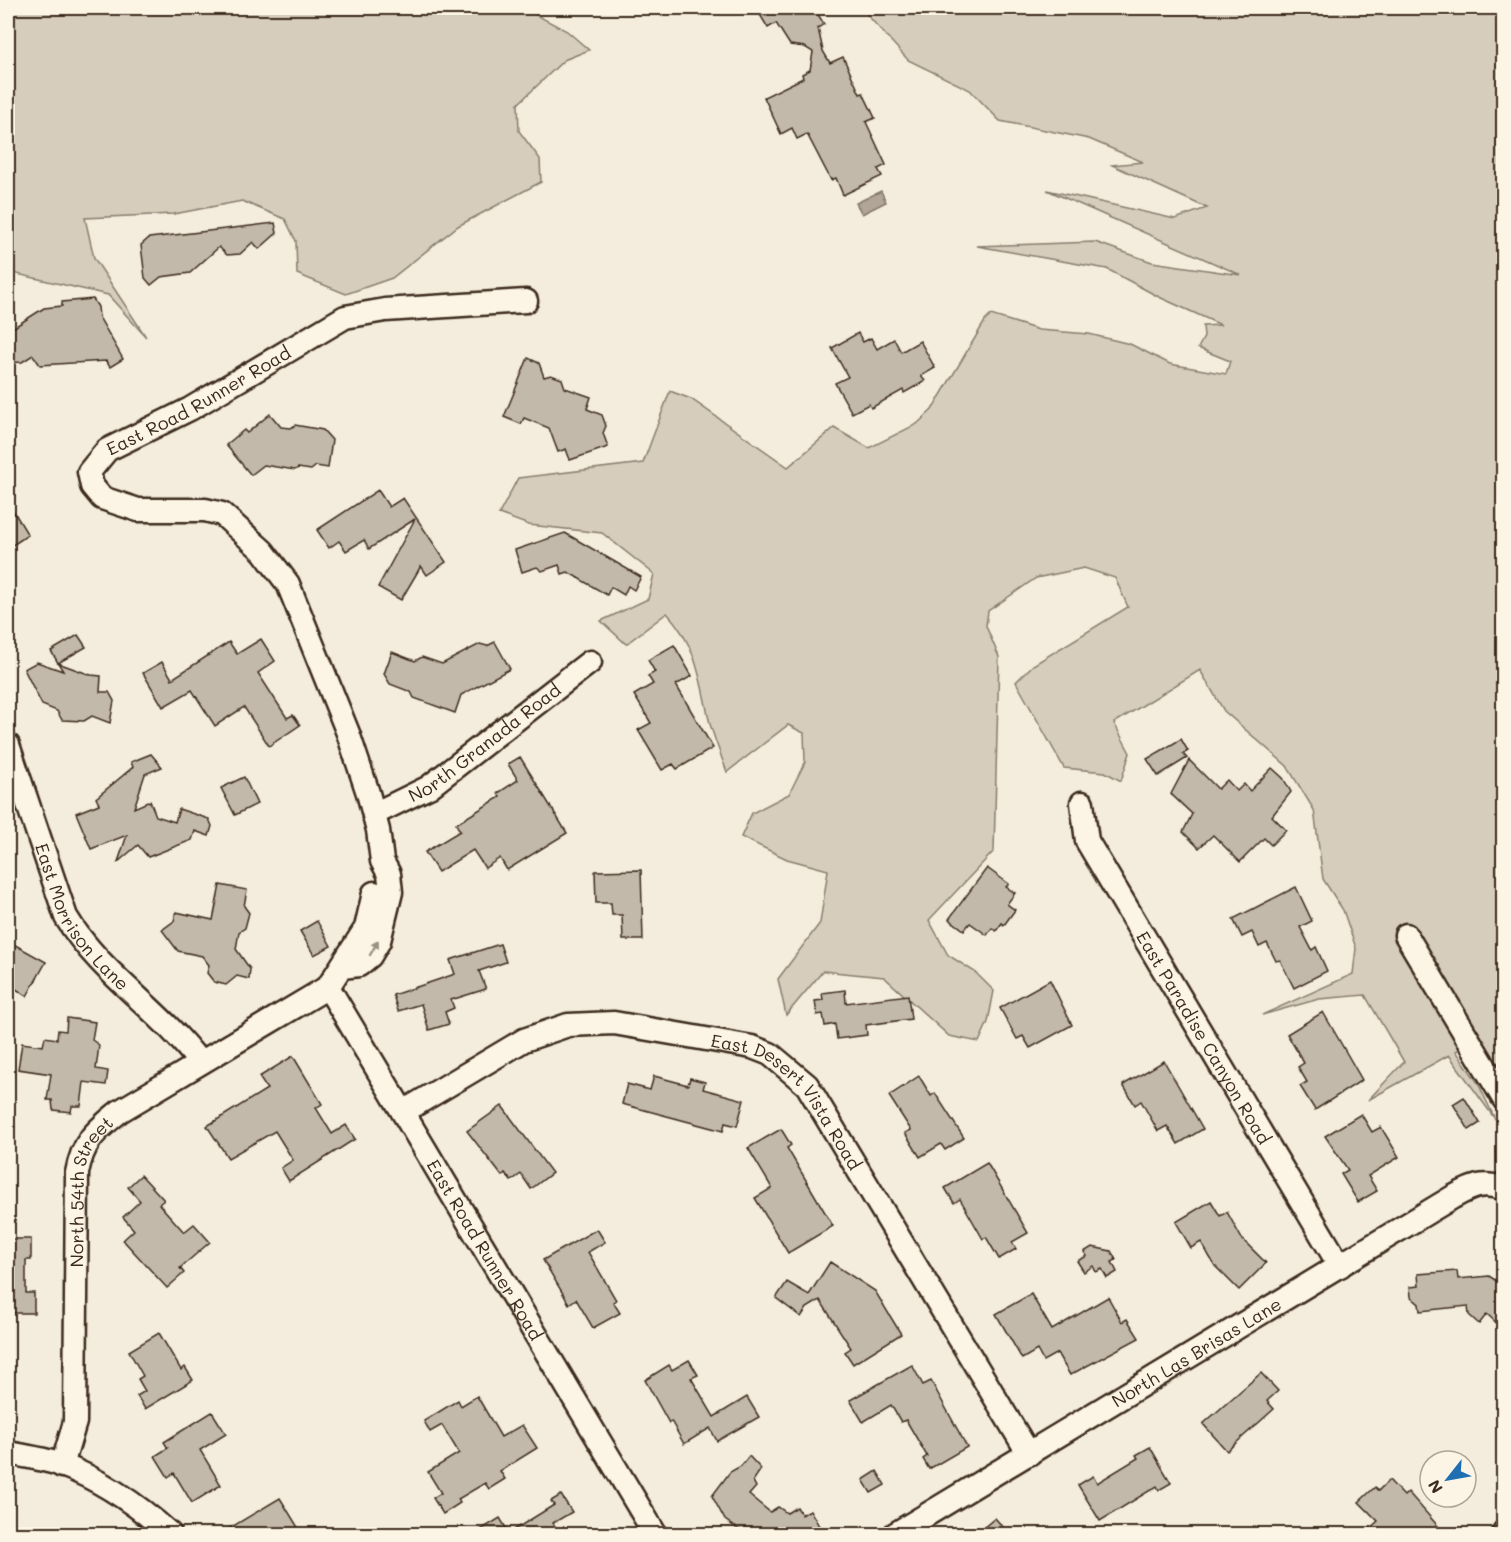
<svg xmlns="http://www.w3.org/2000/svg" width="1511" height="1542" viewBox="0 0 1511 1542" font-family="Mali,sans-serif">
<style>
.green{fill:#d6cdbd;stroke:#887c6e;stroke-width:1.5}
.water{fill:#b0a596;stroke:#817466;stroke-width:1.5}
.building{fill:#c3b9aa;stroke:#3b2a1e;stroke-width:1.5}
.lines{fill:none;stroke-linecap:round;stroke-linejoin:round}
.minor-casing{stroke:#3b2a1e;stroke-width:27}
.minor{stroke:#fcf5e5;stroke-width:22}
.oneway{fill:#9c9082}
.labels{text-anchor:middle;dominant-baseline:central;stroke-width:6;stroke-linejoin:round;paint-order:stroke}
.street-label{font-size:18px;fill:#3b2a1e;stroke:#fcf5e5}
</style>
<rect width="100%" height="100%" fill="#f4eddd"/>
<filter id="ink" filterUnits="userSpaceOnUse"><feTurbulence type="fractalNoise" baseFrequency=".0167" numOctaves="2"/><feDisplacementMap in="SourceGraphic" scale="12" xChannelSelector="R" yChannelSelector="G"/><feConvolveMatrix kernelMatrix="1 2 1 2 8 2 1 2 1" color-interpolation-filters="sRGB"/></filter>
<g filter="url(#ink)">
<g class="green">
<path d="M8,8H523L567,31L589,50L564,60L518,104L519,131L540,159L541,182L458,226L392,278L346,294L297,274L296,241L285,219L242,201L174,214L85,218L94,258L146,337L108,295L13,273L8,275Z"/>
<path d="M861,8H1503V1076L1463,1047L1456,1051L1478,1083L1495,1119L1449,1055L1368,1100L1404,1062L1365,995L1319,999L1262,1015L1353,974L1356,948L1343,910L1323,879L1314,810L1287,766L1224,711L1200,670L1114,723L1130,753L1121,781L1105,772L1064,768L1016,682L1033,665L1128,607L1115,578L1084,568L1036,578L988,611L986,626L999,657L994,851L929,920L948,955L975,972L994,991L988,1022L979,1042L949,1036L884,977L823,971L786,1015L778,979L820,923L828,870L787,859L741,837L752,813L789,794L805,762L804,733L788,725L727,772C721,756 715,740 710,724C700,681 698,647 667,613L626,644L601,621L648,599L654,574L602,533L529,525L499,514L518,478L643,463L670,391L691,399L788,467L834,428L869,448L917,424L932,410L985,321L991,315L1039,330L1089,334L1130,344L1170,364L1226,374L1230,361L1198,348L1204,337L1203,326L1221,325L1159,297L1107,269L977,246L1095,242L1152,262L1241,275L1047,190L1175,219L1207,208L1112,165L1143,162L1089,139L1000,121L970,90L908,60Z"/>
</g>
<path class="water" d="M881,191L886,202L862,214L856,203Z"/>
<g class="building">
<path d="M756,8H814L824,24L818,28L823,51L830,63L843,57L860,94L863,93L875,118L866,122L886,165L878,169L882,176L843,195L836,178L831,180L807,134L797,139L792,128L781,134L764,97L803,78L802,74L810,70L813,52L805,47L790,45L776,23L768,28Z"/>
<path d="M275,223L277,233L259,249L253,242L240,254L227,255L219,247L190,273L161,277L151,285L145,278L141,245L149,238Z"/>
<path d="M93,299L98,307L99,317L123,359L110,367L106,361L40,365L33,355L22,362L8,363V331L44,308L62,306V302Z"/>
<path d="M858,333L863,342L871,338L877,349L894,339L901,352L920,341L935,368L921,376L925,381L904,393L903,390L871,408L869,404L852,413L835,383L848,377L832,348Z"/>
<path d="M528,358L539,363L544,377L551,375L562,379L565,388L591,397L587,409L602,415L606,426L603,433L608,447L570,460L566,449L558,452L549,428L524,418L521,424L504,417Z"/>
<path d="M270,414L281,427L291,428L295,425L323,430L332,440L328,468L316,466L311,470L298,468L295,470L264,465L251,475L226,445L244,430L247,433Z"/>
<path d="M378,490L389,507L403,498L446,562L427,575L421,566L401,600L378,587L415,519L369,549L364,540L346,551L339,541L329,548L317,530Z"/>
<path d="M8,502L28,535L8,548Z"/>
<path d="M565,533L641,577L634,590L628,586L624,595L611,587L607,595L568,572L562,574L559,565L542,571L537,567L522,572L515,550Z"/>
<path d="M78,635L86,647L58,663L91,675L101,676L100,692H109L114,701L110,723L92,716L84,721L62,720L57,711L42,705L24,669L37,662L63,671L51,651Z"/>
<path d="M261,639L275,661L258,673L287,718L293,715L300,725L269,746L244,707L215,726L192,690L163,707L143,673L162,662L172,679L229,642L237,654Z"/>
<path d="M495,642L510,669L461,695L455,713L414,698L411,692L390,684L384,674L392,652L415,661L422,657L442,664L480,644L487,646Z"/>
<path d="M674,645L692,676L676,685L713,748L677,769L673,764L662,770L638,730L651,723L634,695L653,684L648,676L655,672L648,660Z"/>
<path d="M1181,739L1188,751L1183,754L1187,758L1158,776L1147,759Z"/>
<path d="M151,754L162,767L145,774L134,808L150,801L156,816L175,822L179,809L209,819L212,826L209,836L195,831L192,840L148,857L138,845L118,862L127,835L91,849L76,813L99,804L96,798L133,767L131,762Z"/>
<path d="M520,757L567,833L507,870L500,858L485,868L473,850L438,872L425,852L460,831L456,824L500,797L498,793L518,780L508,764Z"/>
<path d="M1189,760L1218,789L1227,780L1237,791L1244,784L1250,791L1272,768L1283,778L1291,792L1272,816L1286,830L1271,845L1264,838L1240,862L1213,835L1199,848L1183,832L1192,814L1171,794Z"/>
<path d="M244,777L257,804L235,815L221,788Z"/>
<path d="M987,868L1009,884L1006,887L1015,893L1007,904L1015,910L1004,925L1002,923L996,931L992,928L987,935L970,923L964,930L949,919Z"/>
<path d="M641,870L643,940H623L622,915H612L611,903H596L595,871Z"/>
<path d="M220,885L247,890L244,906L249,913L245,928L239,932L236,949L250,969L249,979L237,976L226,985L214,982L207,973L209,965L202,956L178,951L162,930L174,921L176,912L213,920Z"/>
<path d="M1296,887L1312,921L1300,927L1312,950L1316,947L1327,971L1294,988L1280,960L1276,961L1267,943L1259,947L1252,932L1242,937L1233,919Z"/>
<path d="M317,921L331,946L314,955L300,931Z"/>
<path d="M8,941L46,962L27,996L8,984Z"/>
<path d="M500,944L506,962L479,971L486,989L451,1000L454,1008L445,1012L449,1024L429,1030L421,1004L398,1011L393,995L455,974L450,960Z"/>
<path d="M1050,980L1072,1025L1030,1048L1023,1036L1017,1039L1000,1008Z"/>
<path d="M845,990L846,1003L908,995L911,1019L866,1025L867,1035L837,1039L835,1024L825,1026L823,1014L817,1015L815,1001L823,1000L822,993Z"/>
<path d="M1323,1012L1362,1080L1315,1110L1300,1086L1307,1082L1298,1067L1304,1063L1287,1034Z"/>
<path d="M67,1018L95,1022L92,1040L99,1045L96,1069L108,1071L106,1085L84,1082L81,1106H72L71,1112L53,1110L52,1100H47L51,1074L18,1069L22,1043L43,1046L45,1037L57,1039L58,1030L66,1031Z"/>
<path d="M293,1056L322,1104L316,1108L332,1134L346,1125L355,1139L289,1181L281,1168L293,1160L275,1131L228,1158L207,1126L267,1089L259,1077Z"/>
<path d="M1164,1061L1203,1129L1178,1144L1167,1126L1158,1131L1141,1101L1135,1105L1123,1085Z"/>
<path d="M654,1076L688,1085L690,1078L705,1082L703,1089L744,1100L737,1126L725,1123L723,1131L622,1104L627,1084L650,1090Z"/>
<path d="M919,1076L931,1096L935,1093L964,1138L945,1150L941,1144L920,1157L905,1133L911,1130L889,1096Z"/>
<path d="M1464,1097L1480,1123L1469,1130L1453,1104Z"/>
<path d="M502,1106L552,1173L531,1189L521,1174L511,1181L505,1173L502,1176L467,1131Z"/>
<path d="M1361,1114L1372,1132L1381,1127L1399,1157L1368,1176L1377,1191L1358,1202L1341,1174L1348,1170L1325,1136Z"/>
<path d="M781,1129L791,1145L787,1148L833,1226L788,1253L755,1198L772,1188L748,1148Z"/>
<path d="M987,1163L1028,1233L1012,1242L1016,1249L999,1259L986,1237L983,1239L960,1199L954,1203L945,1188Z"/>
<path d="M141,1175L164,1200L159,1204L184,1232L194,1224L210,1242L180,1268L184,1273L167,1288L123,1240L134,1230L123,1217L140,1201L128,1187Z"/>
<path d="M1211,1201L1220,1216L1227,1212L1242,1239L1266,1263L1239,1290L1215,1266L1201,1242L1191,1248L1176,1222Z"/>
<path d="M597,1229L605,1242L588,1252L616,1300L613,1302L620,1313L593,1328L576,1299L569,1304L543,1260Z"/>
<path d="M8,1239H31V1260H26V1293H34V1313H8Z"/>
<path d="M1092,1247L1111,1251L1116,1260L1112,1262L1117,1272L1107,1278L1102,1269L1096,1272L1093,1266L1084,1272L1077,1261L1087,1256L1084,1252Z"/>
<path d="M830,1262L875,1291L901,1334L853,1364L845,1352L851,1348L820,1300L807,1308L801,1317L776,1298L787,1282L809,1295Z"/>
<path d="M1457,1271L1458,1279L1489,1276L1503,1285V1329L1487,1314L1479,1324L1469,1315L1468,1306L1420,1311L1419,1304L1411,1297L1410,1287L1419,1286L1418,1274Z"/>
<path d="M1031,1294L1052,1330L1108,1297L1122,1322L1127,1319L1139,1338L1070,1375L1057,1353L1043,1361L1037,1350L1022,1359L996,1314Z"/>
<path d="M159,1333L181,1370L185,1367L193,1380L145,1409L137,1396L145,1391L138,1379L143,1376L129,1351Z"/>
<path d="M689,1360L698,1375L691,1378L714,1417L747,1397L759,1417L717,1441L710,1428L684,1444L671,1421L669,1423L645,1380L669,1365L672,1370Z"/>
<path d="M912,1365L923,1385L931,1381L967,1447L929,1469L923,1459L927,1456L906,1420L901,1422L891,1405L863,1422L850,1400Z"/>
<path d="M1261,1373L1278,1391L1267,1401L1274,1409L1227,1451L1203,1424Z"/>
<path d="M477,1396L501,1437L522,1425L537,1448L500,1471L505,1479L489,1489L485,1483L458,1499L460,1503L443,1514L433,1498L441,1493L428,1472L459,1453L442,1425L430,1432L424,1421L458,1400L461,1406Z"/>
<path d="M212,1412L226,1434L200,1450L221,1485L192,1503L174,1473L168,1477L155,1456L168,1448L164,1442Z"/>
<path d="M1150,1447L1171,1483L1159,1490L1157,1486L1100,1521L1078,1485L1093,1476L1097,1483L1138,1458L1136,1455Z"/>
<path d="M749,1456L761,1469L753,1481L756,1487L749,1495L770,1512L778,1507L787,1513L797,1507L802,1515L810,1510L819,1526L804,1534H745L725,1520L712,1496L730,1472L741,1466Z"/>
<path d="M877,1471L885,1485L871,1493L863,1480Z"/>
<path d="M1389,1480L1404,1496L1408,1492L1445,1534H1364L1378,1521L1359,1502L1375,1487L1378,1491Z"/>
<path d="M561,1495L572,1512L553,1523L560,1534H474L500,1518L509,1533L554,1505L551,1501Z"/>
<path d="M280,1498L302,1534H220Z"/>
<path d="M995,1518L1009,1534H976Z"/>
</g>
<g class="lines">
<g class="minor-casing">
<g id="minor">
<path id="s1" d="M8,745L66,917C100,974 160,1009 199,1062"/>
<path id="s2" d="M1082,803L1087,841L1340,1266"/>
<path id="s3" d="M374,814L429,787L590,662"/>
<path d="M1406,935L1504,1099"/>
<path id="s4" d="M342,967L359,965L370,956L379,941L391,892L389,874L382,861L378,830L368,793L348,733L288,584L263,551L222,514L205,510H138L102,498L92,486L89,472L107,450L190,409L345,317L385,310L526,301"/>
<path id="s5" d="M328,987L655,1534"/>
<path id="s6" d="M403,1112L524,1040L568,1025L614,1023L752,1047L770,1054L807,1085L1029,1454"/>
<path d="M8,1453C25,1456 44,1459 62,1465C101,1480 140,1507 170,1534"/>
<path id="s7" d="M62,1466L75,1422L77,1173C83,1140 96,1131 120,1111L328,987L366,928L374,893"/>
<path id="s8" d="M895,1534L1453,1197C1472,1187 1482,1181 1504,1189"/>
<path d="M1503,1534L1504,1532"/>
</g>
</g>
<use href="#minor" class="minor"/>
</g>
<defs><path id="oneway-solid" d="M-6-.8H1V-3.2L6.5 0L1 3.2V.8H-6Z" transform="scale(1.5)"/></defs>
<use class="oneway" href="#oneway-solid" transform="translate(374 948) rotate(-60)"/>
</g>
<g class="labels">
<g class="street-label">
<text stroke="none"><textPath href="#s4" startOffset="807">East Road Runner Road</textPath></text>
<text stroke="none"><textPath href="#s3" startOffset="132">North Granada Road</textPath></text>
<text stroke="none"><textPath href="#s1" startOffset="189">East Morrison Lane</textPath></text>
<text stroke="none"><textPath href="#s2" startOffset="267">East Paradise Canyon Road</textPath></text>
<text stroke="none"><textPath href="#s6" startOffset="435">East Desert Vista Road</textPath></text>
<text stroke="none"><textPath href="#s7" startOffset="280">North 54th Street</textPath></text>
<text stroke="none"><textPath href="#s5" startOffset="306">East Road Runner Road</textPath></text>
<text stroke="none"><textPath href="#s8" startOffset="352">North Las Brisas Lane</textPath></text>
</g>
</g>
<rect width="1511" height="1542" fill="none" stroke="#fcf5e5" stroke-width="30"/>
<rect x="15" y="15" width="1481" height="1512" fill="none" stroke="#3b2a1e" stroke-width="2" filter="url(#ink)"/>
<g transform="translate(1448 1479) rotate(239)"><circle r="28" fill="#fcf5e5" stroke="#afa495" stroke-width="1.5"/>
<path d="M0-4.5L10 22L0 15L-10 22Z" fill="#1f6fb2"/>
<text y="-9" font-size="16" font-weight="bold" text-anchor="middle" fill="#3b2a1e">N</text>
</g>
</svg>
